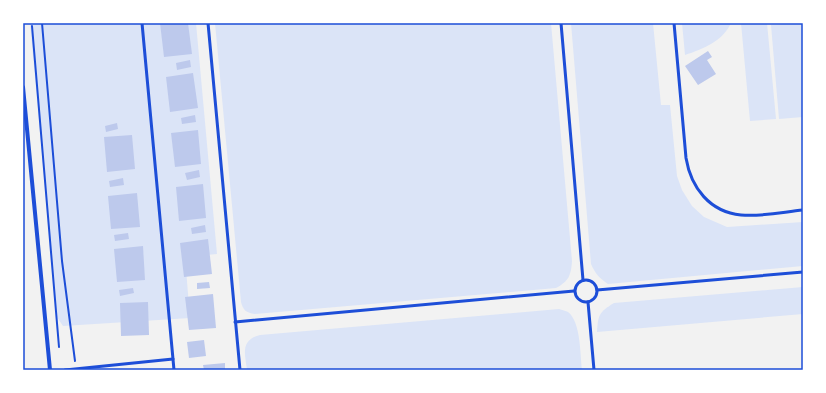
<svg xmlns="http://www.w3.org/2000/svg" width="826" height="393" viewBox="0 0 826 393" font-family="Raleway,sans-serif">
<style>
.green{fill:#dbe4f7}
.building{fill:#bdc9ec}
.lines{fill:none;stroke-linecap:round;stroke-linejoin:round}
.path{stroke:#1d4ed8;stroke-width:2}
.service{stroke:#1d4ed8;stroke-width:3}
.minor{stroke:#1d4ed8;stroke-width:4}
.neatline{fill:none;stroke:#1d4ed8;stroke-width:1.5}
</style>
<rect width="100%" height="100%" fill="#f2f2f2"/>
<g class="green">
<path d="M30,23H196L217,254L185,257L190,318L63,326L57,317Z"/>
<path d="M215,23H551L572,261C571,275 569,281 556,288L255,314C246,313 243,310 241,302Z"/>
<path d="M571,23H653L661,105H670L677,176L682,190L692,206L704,217L727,227L803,222V266L608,284C599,278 595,273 591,264Z"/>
<path d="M682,23H731C723,41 703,49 685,55Z"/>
<path d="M741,23H767L776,119L750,121Z"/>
<path d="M795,23H803V117L779,119L771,25Z"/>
<path d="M803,287V314L597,332C598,315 599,312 614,303Z"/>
<path d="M559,309C562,310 566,311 568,312C581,322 580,354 582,370H247C245,354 240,340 260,335Z"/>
</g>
<g class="building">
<path d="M160,23H188L192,54L164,57Z"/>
<path d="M708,51L712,57L707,60L716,74L698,85L685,66Z"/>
<path d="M190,60L191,67L177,70L176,63Z"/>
<path d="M193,73L198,108L170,112L166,77Z"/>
<path d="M195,115L196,122L182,124L181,118Z"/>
<path d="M117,123L118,129L106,132L105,126Z"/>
<path d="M198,130L201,164L175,167L171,133Z"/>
<path d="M132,135L135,169L107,172L104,137Z"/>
<path d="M199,170L200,177L187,180L185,173Z"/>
<path d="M123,178L124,185L110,187L109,181Z"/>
<path d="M203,184L206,218L179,221L176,187Z"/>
<path d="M137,193L140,227L111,229L108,196Z"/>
<path d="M205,225L206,232L192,234L191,228Z"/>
<path d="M128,233L129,239L115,241L114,235Z"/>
<path d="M208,239L212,274L184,277L180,243Z"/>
<path d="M143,246L145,280L117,282L114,249Z"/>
<path d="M209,282L210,288L197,289V283Z"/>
<path d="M133,288L134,293L120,296L119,290Z"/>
<path d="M213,294L216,328L189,330L185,297Z"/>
<path d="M148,302L149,335L121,336L120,303Z"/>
<path d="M204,340L206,356L189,358L187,342Z"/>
<path d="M225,363V370H204L203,365Z"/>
</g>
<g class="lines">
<g class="path">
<path d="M42,23L62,261L75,361"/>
<path d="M32,26L59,347"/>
</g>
<g class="service">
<path d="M142,23L174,370"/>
<path d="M208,23L240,370"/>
<path d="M561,23L583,280"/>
<path d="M674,23L686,158C691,188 710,212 741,215C762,217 783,212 803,210"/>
<circle cx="586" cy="291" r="11"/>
<path d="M597,290L803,272"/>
<path d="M588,302L594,370"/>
<path d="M235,322L574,291"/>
<path d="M65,370L173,359"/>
</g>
<path class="minor" d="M23,87L50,370"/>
</g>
<rect width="826" height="393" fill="none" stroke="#ffffff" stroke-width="48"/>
<rect x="24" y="24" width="778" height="345" class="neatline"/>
</svg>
